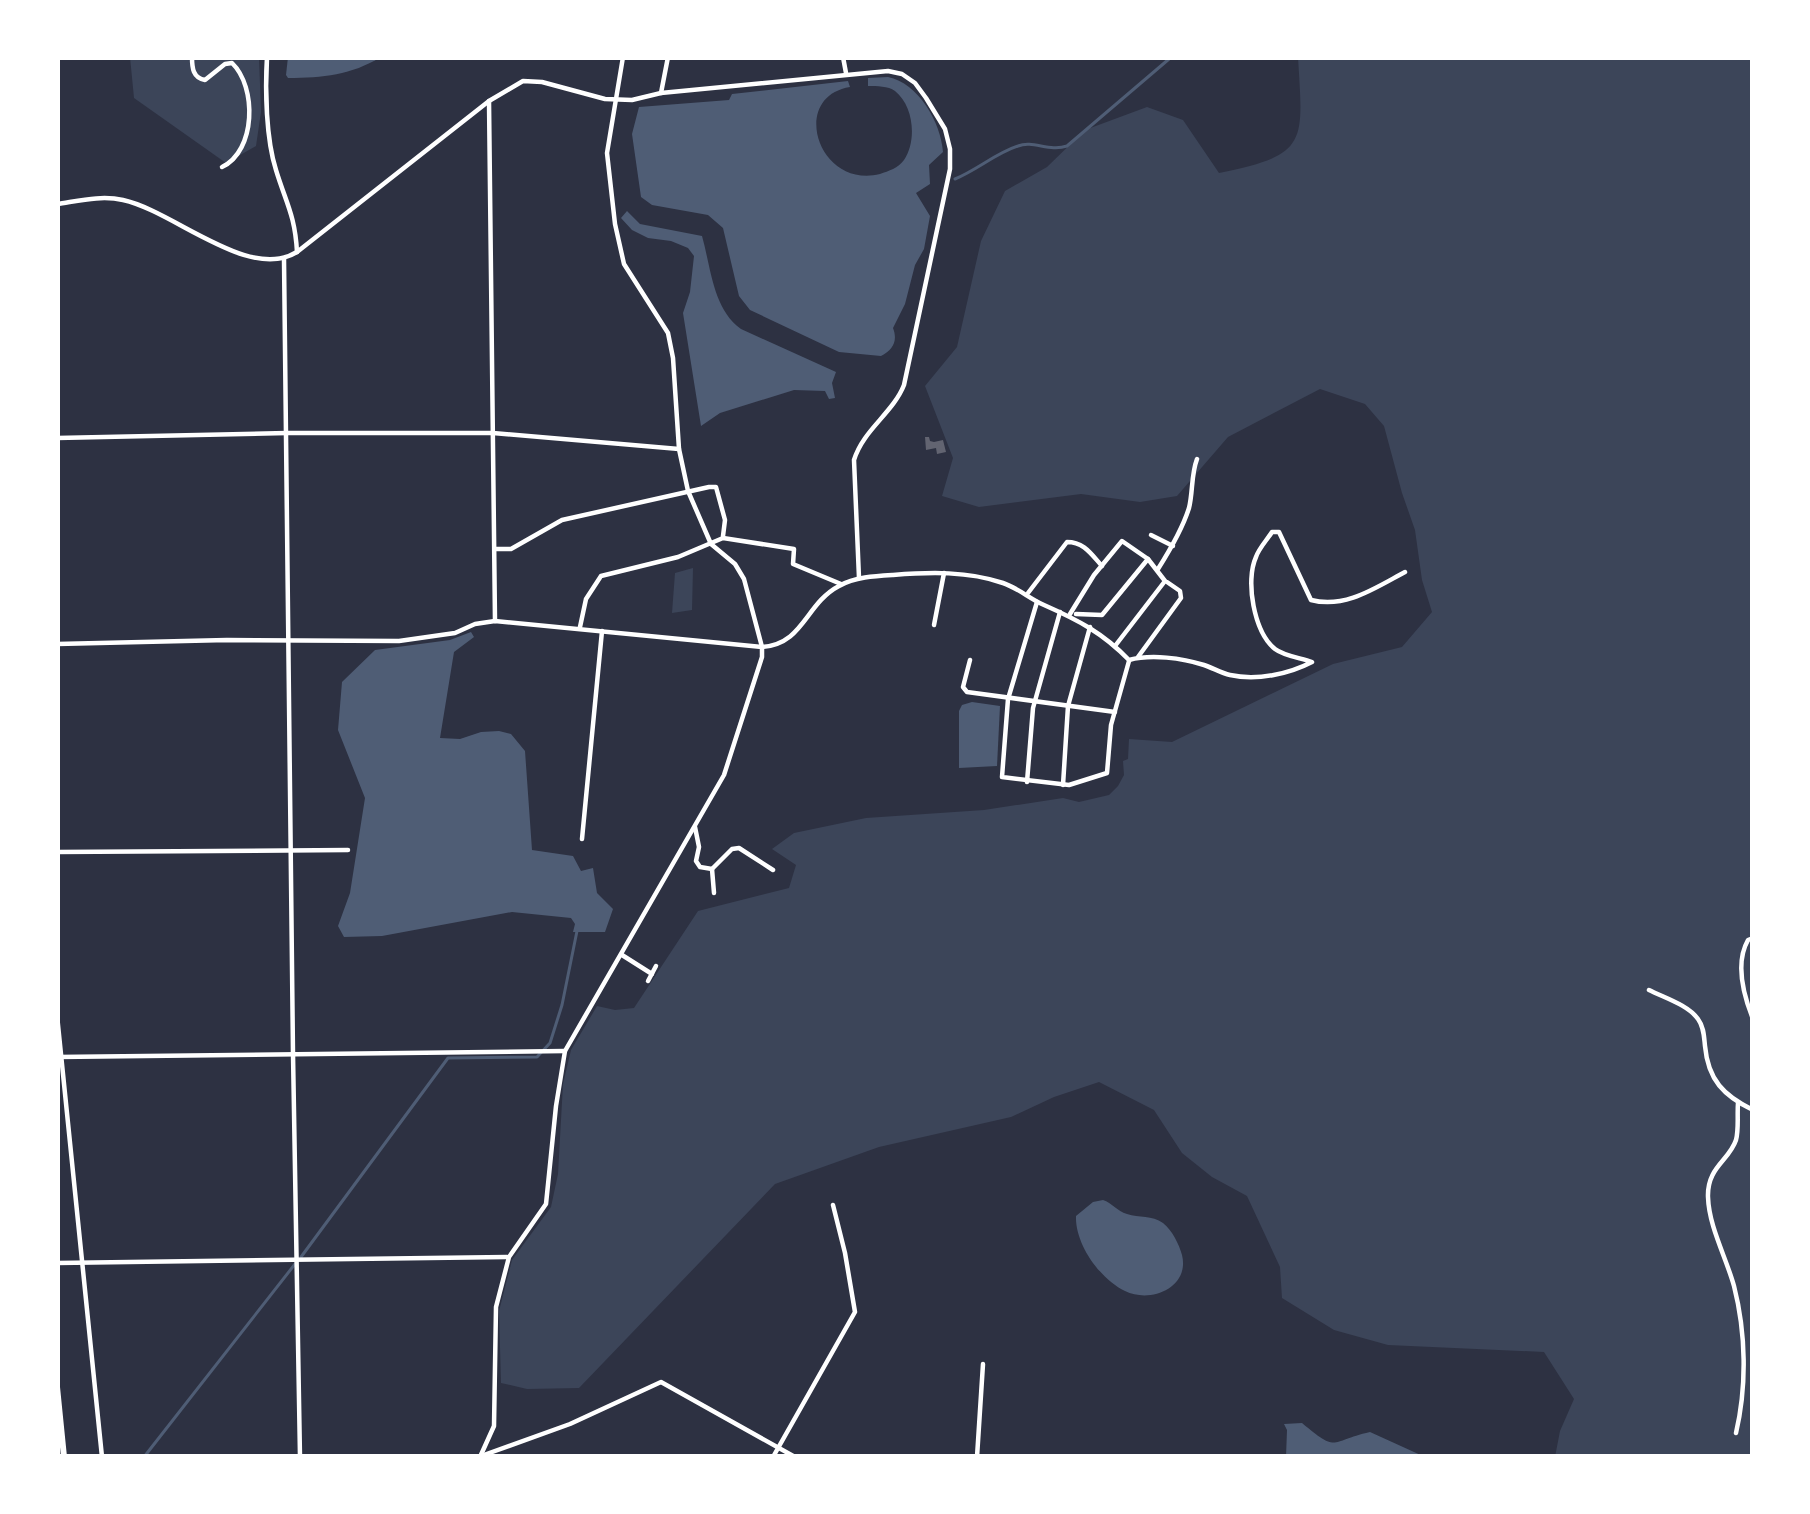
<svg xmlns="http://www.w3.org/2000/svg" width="1810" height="1514" viewBox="0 0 1810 1514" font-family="'Source Serif 4',serif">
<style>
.green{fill:#3c4559}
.water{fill:#4f5d75}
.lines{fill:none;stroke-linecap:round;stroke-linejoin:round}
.stream{stroke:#4f5d75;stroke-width:3}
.building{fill:#626471}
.minor{stroke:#fff;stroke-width:4.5}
.tertiary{stroke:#fff;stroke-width:6}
</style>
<rect width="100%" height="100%" fill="#2d3142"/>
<g class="green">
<path d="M130,57H259L261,112L256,146L226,163L134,98Z"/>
<path d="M1298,57H1753V1457H1555L1560,1431L1574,1399L1544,1352L1388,1345L1334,1330L1282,1298L1280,1267L1247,1196L1212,1177L1182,1153L1154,1110L1099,1082L1054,1097L1011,1117L879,1147L775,1184L579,1388L527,1389L501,1383L499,1311L512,1260L551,1207L558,1174L563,1084L571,1050L597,1006L615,1010L634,1008L698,911L789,888L796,865L772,849L794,833L866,818L984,810L1063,798L1079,802L1109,795L1118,786L1124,775L1123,761L1128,759L1129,739L1172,742L1333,664L1402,647L1432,612L1422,580L1415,530L1402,493L1384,426L1365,404L1320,389L1228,437L1177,496L1140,502L1081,494L979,507L942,496L953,458L925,386L957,347L981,241L1005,191L1047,167L1085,130L1147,107L1183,120L1219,173C1309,155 1303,143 1298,57Z"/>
<path d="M693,568L692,610L672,613L675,573Z"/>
</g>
<g class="water">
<path d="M288,57H381C351,75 323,78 288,78L286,75Z"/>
<path d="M888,77C918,83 941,122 943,152L929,165L930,184L916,193L930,216L924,249L915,265L905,304L893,328C898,341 893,350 881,356L839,352L750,310L739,296L723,228L708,215L652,205L641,197L632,134L639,107L729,100L732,94L848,81L850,87C789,97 818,189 880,174C889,171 898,168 904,160C917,141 914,106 895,91C888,86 877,86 868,86V78Z"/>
<path d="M627,211L640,224L702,236C711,268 713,309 741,329L836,372L832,383L835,398L829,399L825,391L794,390L720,413L701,426L683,313L690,292L694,256L688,248L671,241L648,238L632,230L621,218Z"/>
<path d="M471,632L474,637L454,652L440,738L460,739L481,732L499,731L511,734L525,751L532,850L573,856L581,871L593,868L597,893L613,909L605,932H573L575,924L571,918L512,912L382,936L344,937L338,926L350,893L365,798L338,730L342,682L375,650L450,640Z"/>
<path d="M972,702L1000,706L997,766L959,768V711L962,705Z"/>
<path d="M1103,1200C1112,1203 1117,1211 1127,1214C1139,1218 1152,1215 1163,1223C1172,1230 1179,1244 1182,1255C1190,1287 1151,1304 1125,1291C1100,1279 1075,1244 1076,1216L1093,1202Z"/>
<path d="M1302,1423C1339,1454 1329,1441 1370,1432L1425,1457H1286L1287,1430L1284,1424Z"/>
</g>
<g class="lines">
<g class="stream">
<path d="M955,179C977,170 996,153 1018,146C1033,140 1049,152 1067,146L1169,59"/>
<path d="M301,1257L448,1058L537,1057L550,1043L562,1005L577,931"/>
<path d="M144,1457L295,1264"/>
</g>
</g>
<path class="building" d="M925,437H929L930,441L934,442L943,440L946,452L937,454L936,448L926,450Z"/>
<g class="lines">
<g class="minor">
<path d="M192,57C192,68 193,78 205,80L225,64L232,63C257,87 256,151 222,167"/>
<path d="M267,57C265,90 266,139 276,170C286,203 295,215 297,252"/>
<path d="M843,57L846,73"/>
<path d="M661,93L668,57"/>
<path d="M489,101L495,621"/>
<path d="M57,204C78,201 101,195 123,200C174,211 249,282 297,252L489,101L523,81L542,82L605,99L632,100L661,93L888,71L902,74L915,83L926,98L945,129L950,149V169L904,385C893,413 863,430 854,460L859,578"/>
<path d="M284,259L293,1054L300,1457"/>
<path d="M57,438L287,433H493L679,449"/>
<path d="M1151,535L1173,546"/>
<path d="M495,549H511L562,520L709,487H716L725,520L723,536"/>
<path d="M1158,569C1170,550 1182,530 1189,508C1193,492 1191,475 1197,459"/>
<path d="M1028,593L1067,542C1084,542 1091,554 1102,566"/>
<path d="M1037,602L1008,699L1002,777L1069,785L1107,773L1111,725L1129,661"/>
<path d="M1070,614L1094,575L1122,541L1148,559L1165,581L1115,646"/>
<path d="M1076,614L1102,615L1148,559"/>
<path d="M934,625L944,573"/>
<path d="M580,627L586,599L601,576L678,557L723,538L794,549L793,564L841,584"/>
<path d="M57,644L227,640L399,641L455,633L475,624L495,621L762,647C804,644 805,604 839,586C855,577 875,576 893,575C930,572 968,571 1003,583C1018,588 1030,599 1044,605C1078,620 1103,633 1129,660C1151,654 1182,658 1204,665C1213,668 1221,673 1230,675C1257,681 1289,674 1312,662C1301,658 1284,656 1275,649C1254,632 1245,581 1256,557C1259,548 1267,540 1272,532H1279L1311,600C1345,609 1375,588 1405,572"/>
<path d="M1138,657L1181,598L1180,591L1167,582"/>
<path d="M970,660L963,687L967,692L1115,712"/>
<path d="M1027,782L1033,708L1060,612"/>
<path d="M1063,785L1068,706L1090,627"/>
<path d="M695,827L699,847L696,861L700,867L712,869L732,849L739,848L773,870"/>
<path d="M582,839L602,631"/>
<path d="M57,852L348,850"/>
<path d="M712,869L714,893"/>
<path d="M1753,938L1748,940C1735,963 1743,994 1753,1019"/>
<path d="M622,955L652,974"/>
<path d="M648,981L656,966"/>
<path d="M1649,990C1665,998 1688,1005 1698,1019C1704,1027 1704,1037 1705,1046C1708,1080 1724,1096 1753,1110"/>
<path d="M57,1015L102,1457"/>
<path d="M57,1057L565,1051"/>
<path d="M57,1263L507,1257"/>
<path d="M1736,1433C1747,1386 1746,1333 1734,1286C1726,1257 1709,1227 1708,1197C1707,1167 1729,1161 1736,1140C1739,1129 1737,1115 1738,1103"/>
<path d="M481,1456L570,1424L661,1382L795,1457"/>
<path d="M480,1457L494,1426L496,1307L509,1257L546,1204L556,1106L565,1051L724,775L762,657V647L744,579L735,564L711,544L688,491L679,449L673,358L668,333L624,264L615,224L607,153L623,57"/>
<path d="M773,1457L855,1312L845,1253L833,1205"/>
<path d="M977,1457L983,1364"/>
</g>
<path class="tertiary" d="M57,1387L64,1457"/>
</g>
<rect width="1810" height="1514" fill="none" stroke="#ffffff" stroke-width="120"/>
</svg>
